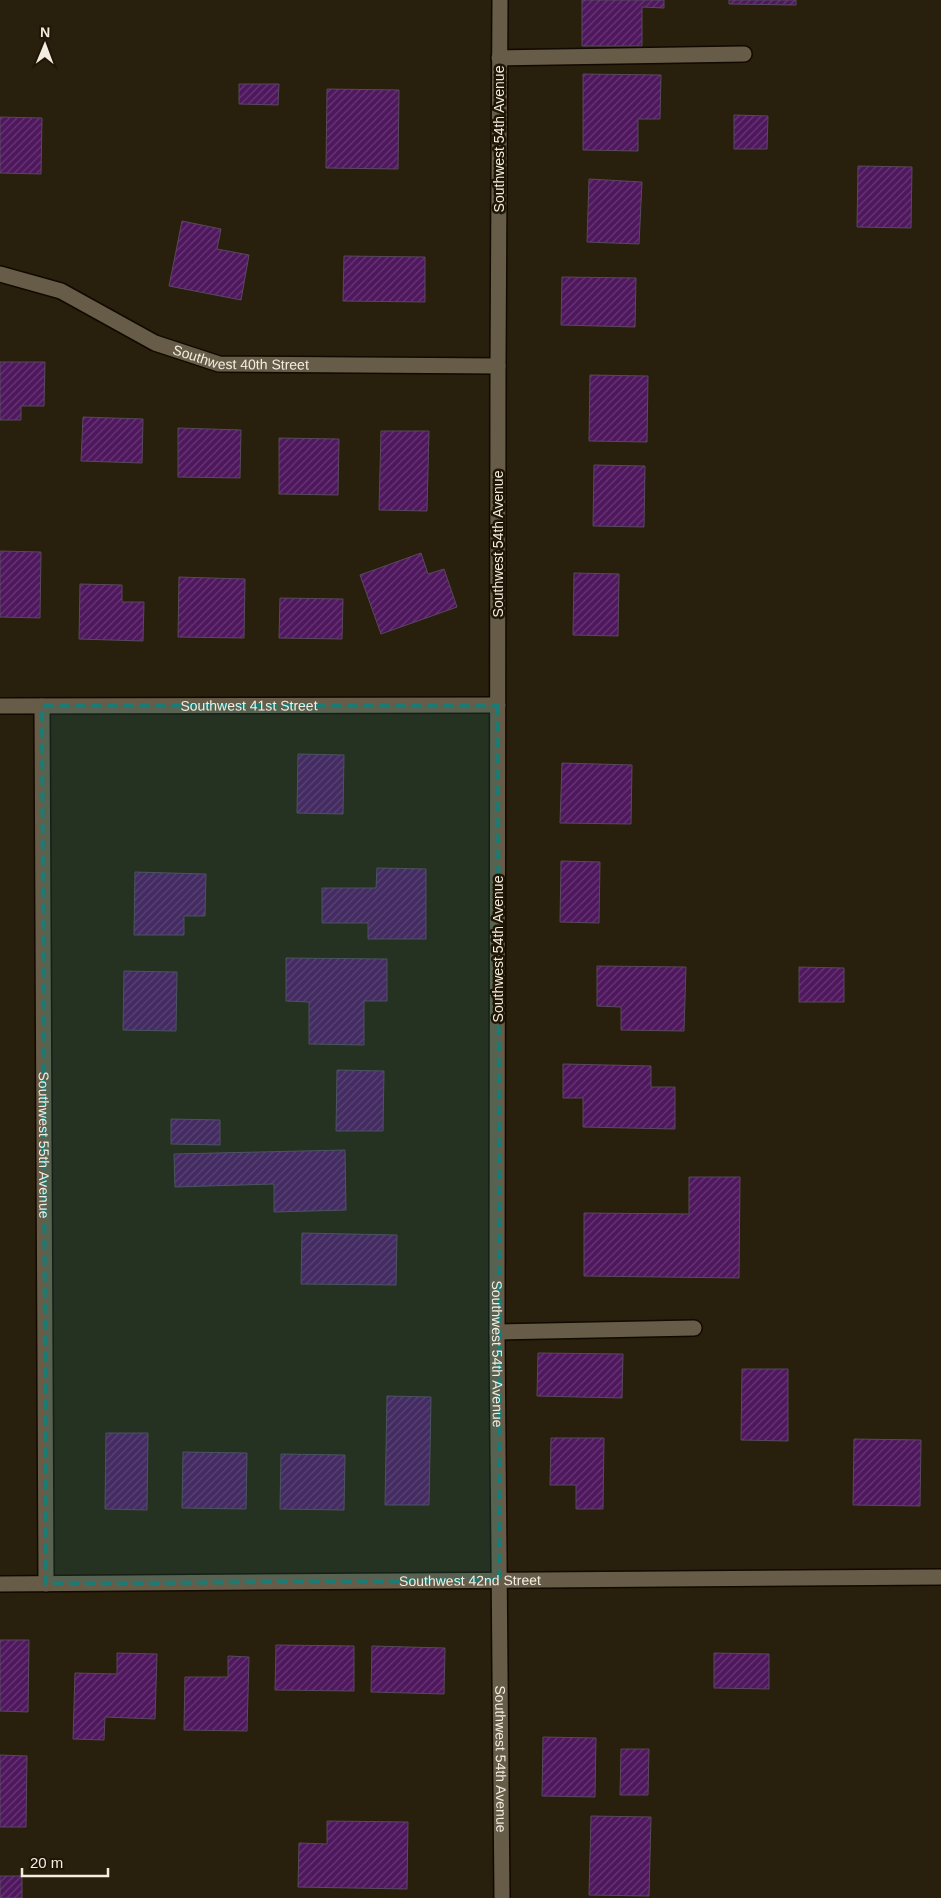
<svg xmlns="http://www.w3.org/2000/svg" width="941" height="1898" viewBox="0 0 941 1898" font-family="Helvetica,sans-serif">
<style>
.building{fill:url(#building-hatch);stroke:#574a5c}
.lines{fill:none;stroke-linecap:round;stroke-linejoin:round}
.service-casing{stroke:#120900;stroke-width:18}
.minor-casing{stroke:#120900;stroke-width:18}
.service{stroke:#675c48;stroke-width:15}
.minor{stroke:#675c48;stroke-width:15}
.marked{fill:#1a7c74;fill-opacity:0.2;stroke:#1a7c74;stroke-width:4;stroke-dasharray:10 6;stroke-linejoin:round}
.labels{text-anchor:middle;dominant-baseline:central;stroke-width:5;stroke-linejoin:round;paint-order:stroke}
.street-label{font-size:14px;fill:#f3ece1;stroke:#201605}
</style>
<defs>
<pattern id="building-hatch" width="6" height="6" patternUnits="userSpaceOnUse" patternTransform="scale(1.25)"><rect width="6" height="6" fill="#4f175e"/><path d="M-1 1l2-2M0 6l6-6M5 7l2-2" fill="none" stroke="#693975"/></pattern>
</defs>
<rect width="100%" height="100%" fill="#291f0d"/>
<g class="building">
<path d="M582,0H664V8L642,7V46H582Z"/>
<path d="M729,0H796V5L729,4Z"/>
<path d="M583,74L661,75L660,119H638V151L583,150Z"/>
<path d="M239,84H279L278,105L239,104Z"/>
<path d="M327,89L399,90L398,169L326,168Z"/>
<path d="M734,115L768,116L767,149H734Z"/>
<path d="M0,117L42,118L41,174L0,173Z"/>
<path d="M858,166L912,167L911,228L857,227Z"/>
<path d="M589,179L642,182L639,244L587,242Z"/>
<path d="M182,221L221,229L217,249L249,255L241,300L169,286Z"/>
<path d="M344,256L425,257V302L343,301Z"/>
<path d="M562,277L636,278L635,327L561,325Z"/>
<path d="M0,362H45L44,406H21V420H0Z"/>
<path d="M590,375L648,376L647,442L589,441Z"/>
<path d="M83,417L143,419L142,463L81,461Z"/>
<path d="M178,428L241,430L240,478L178,477Z"/>
<path d="M381,431H429L427,511L379,510Z"/>
<path d="M279,438L339,439L338,495L279,494Z"/>
<path d="M594,465L645,466L644,527L593,526Z"/>
<path d="M0,551L41,552L40,618L0,617Z"/>
<path d="M421,553L428,574L444,569L457,607L381,634L360,575Z"/>
<path d="M574,573L619,574L618,636L573,635Z"/>
<path d="M179,577L245,579L244,638L178,637Z"/>
<path d="M80,584L122,585V602H144L143,641L79,639Z"/>
<path d="M280,598L343,599L342,639L279,638Z"/>
<path d="M298,754L344,755L343,814L297,813Z"/>
<path d="M562,763L632,765L631,824L560,823Z"/>
<path d="M561,861L600,862L599,923L560,922Z"/>
<path d="M377,868L426,869V939H368V923H322V888H376Z"/>
<path d="M135,872L206,874L205,916H184V935H134Z"/>
<path d="M286,958L387,959V1001H364V1045L309,1044V1002L286,1001Z"/>
<path d="M597,966L686,967L684,1031L621,1030V1007L597,1006Z"/>
<path d="M799,967L844,968V1002H799Z"/>
<path d="M124,971L177,972L176,1031L123,1030Z"/>
<path d="M563,1064L651,1066V1087H675V1129L583,1127V1098H563Z"/>
<path d="M337,1070L384,1071L383,1131H336Z"/>
<path d="M171,1119L220,1120V1145L171,1144Z"/>
<path d="M345,1150L346,1210L274,1212V1184L175,1187L174,1154Z"/>
<path d="M689,1177H740L739,1278L584,1276V1213L689,1214Z"/>
<path d="M302,1233L397,1235L396,1285L301,1284Z"/>
<path d="M538,1353L623,1354L622,1398L537,1396Z"/>
<path d="M742,1369H788V1441L741,1440Z"/>
<path d="M387,1396L431,1397L429,1505H385Z"/>
<path d="M106,1433H148L147,1510L105,1509Z"/>
<path d="M551,1438H604L603,1509H576V1485H550Z"/>
<path d="M854,1439L921,1440L920,1506L853,1505Z"/>
<path d="M183,1452L247,1453L246,1509L182,1508Z"/>
<path d="M281,1454L345,1455L344,1510L280,1509Z"/>
<path d="M0,1640H29L28,1712L0,1711Z"/>
<path d="M276,1645L354,1646V1691L275,1690Z"/>
<path d="M372,1646L445,1648L444,1694L371,1692Z"/>
<path d="M117,1653L157,1654L155,1719L105,1717L104,1740L73,1739L75,1673L117,1674Z"/>
<path d="M714,1653L769,1654V1689L714,1688Z"/>
<path d="M228,1656L249,1657L247,1731L184,1730L185,1677H228Z"/>
<path d="M543,1737L596,1738L595,1797L542,1796Z"/>
<path d="M621,1749H649L648,1795H620Z"/>
<path d="M0,1755L27,1756L26,1827H0Z"/>
<path d="M591,1816L651,1817L649,1896L589,1895Z"/>
<path d="M327,1821L408,1822L407,1889L298,1887L299,1843L327,1844Z"/>
<rect x="0" y="1876" width="22" height="22"/>
</g>
<g class="lines">
<g class="service-casing">
<g id="service">
<path d="M499,58L744,54"/>
<path d="M497,1332L694,1328"/>
</g>
</g>
<g class="minor-casing">
<g id="minor">
<path id="s1" d="M500,0L498,366L497,1332L502,1898"/>
<path id="s2" d="M0,274L61,291L155,343L219,364L498,366"/>
<path id="s3" d="M0,706L498,705"/>
<path id="s4" d="M42,706L46,1584"/>
<path id="s5" d="M0,1584L941,1577"/>
</g>
</g>
<use href="#service" class="service"/>
<use href="#minor" class="minor"/>
</g>
<path class="marked" d="M498,705L500,1580L46,1584L42,706Z"/>
<g class="labels">
<g class="street-label">
<text transform="translate(499 139) rotate(-90)">Southwest 54th Avenue</text>
<text stroke="none"><textPath href="#s2" startOffset="259">Southwest 40th Street</textPath></text>
<text transform="translate(498 544) rotate(-90)">Southwest 54th Avenue</text>
<text stroke="none"><textPath href="#s3" startOffset="249">Southwest 41st Street</textPath></text>
<text transform="translate(498 949) rotate(-90)">Southwest 54th Avenue</text>
<text stroke="none"><textPath href="#s4" startOffset="439">Southwest 55th Avenue</textPath></text>
<text stroke="none"><textPath href="#s1" startOffset="1354">Southwest 54th Avenue</textPath></text>
<text stroke="none"><textPath href="#s5" startOffset="470">Southwest 42nd Street</textPath></text>
<text stroke="none"><textPath href="#s1" startOffset="1759">Southwest 54th Avenue</textPath></text>
</g>
</g>
<g transform="translate(45 45) rotate(1)" stroke="#201605" stroke-width="4" paint-order="stroke">
<path d="M0-4L9 19L0 12L-9 19Z" fill="#f3ece1"/>
<text y="-8" font-size="14" font-weight="bold" text-anchor="middle" fill="#f3ece1">N</text>
</g>
<path d="M22 1868v8h86v-8" fill="none" stroke="#f3ece1" stroke-width="2.5"/>
<text x="30" y="1868" font-size="15" fill="#f3ece1" stroke="#201605" stroke-width="4" paint-order="stroke">20 m</text>
</svg>
